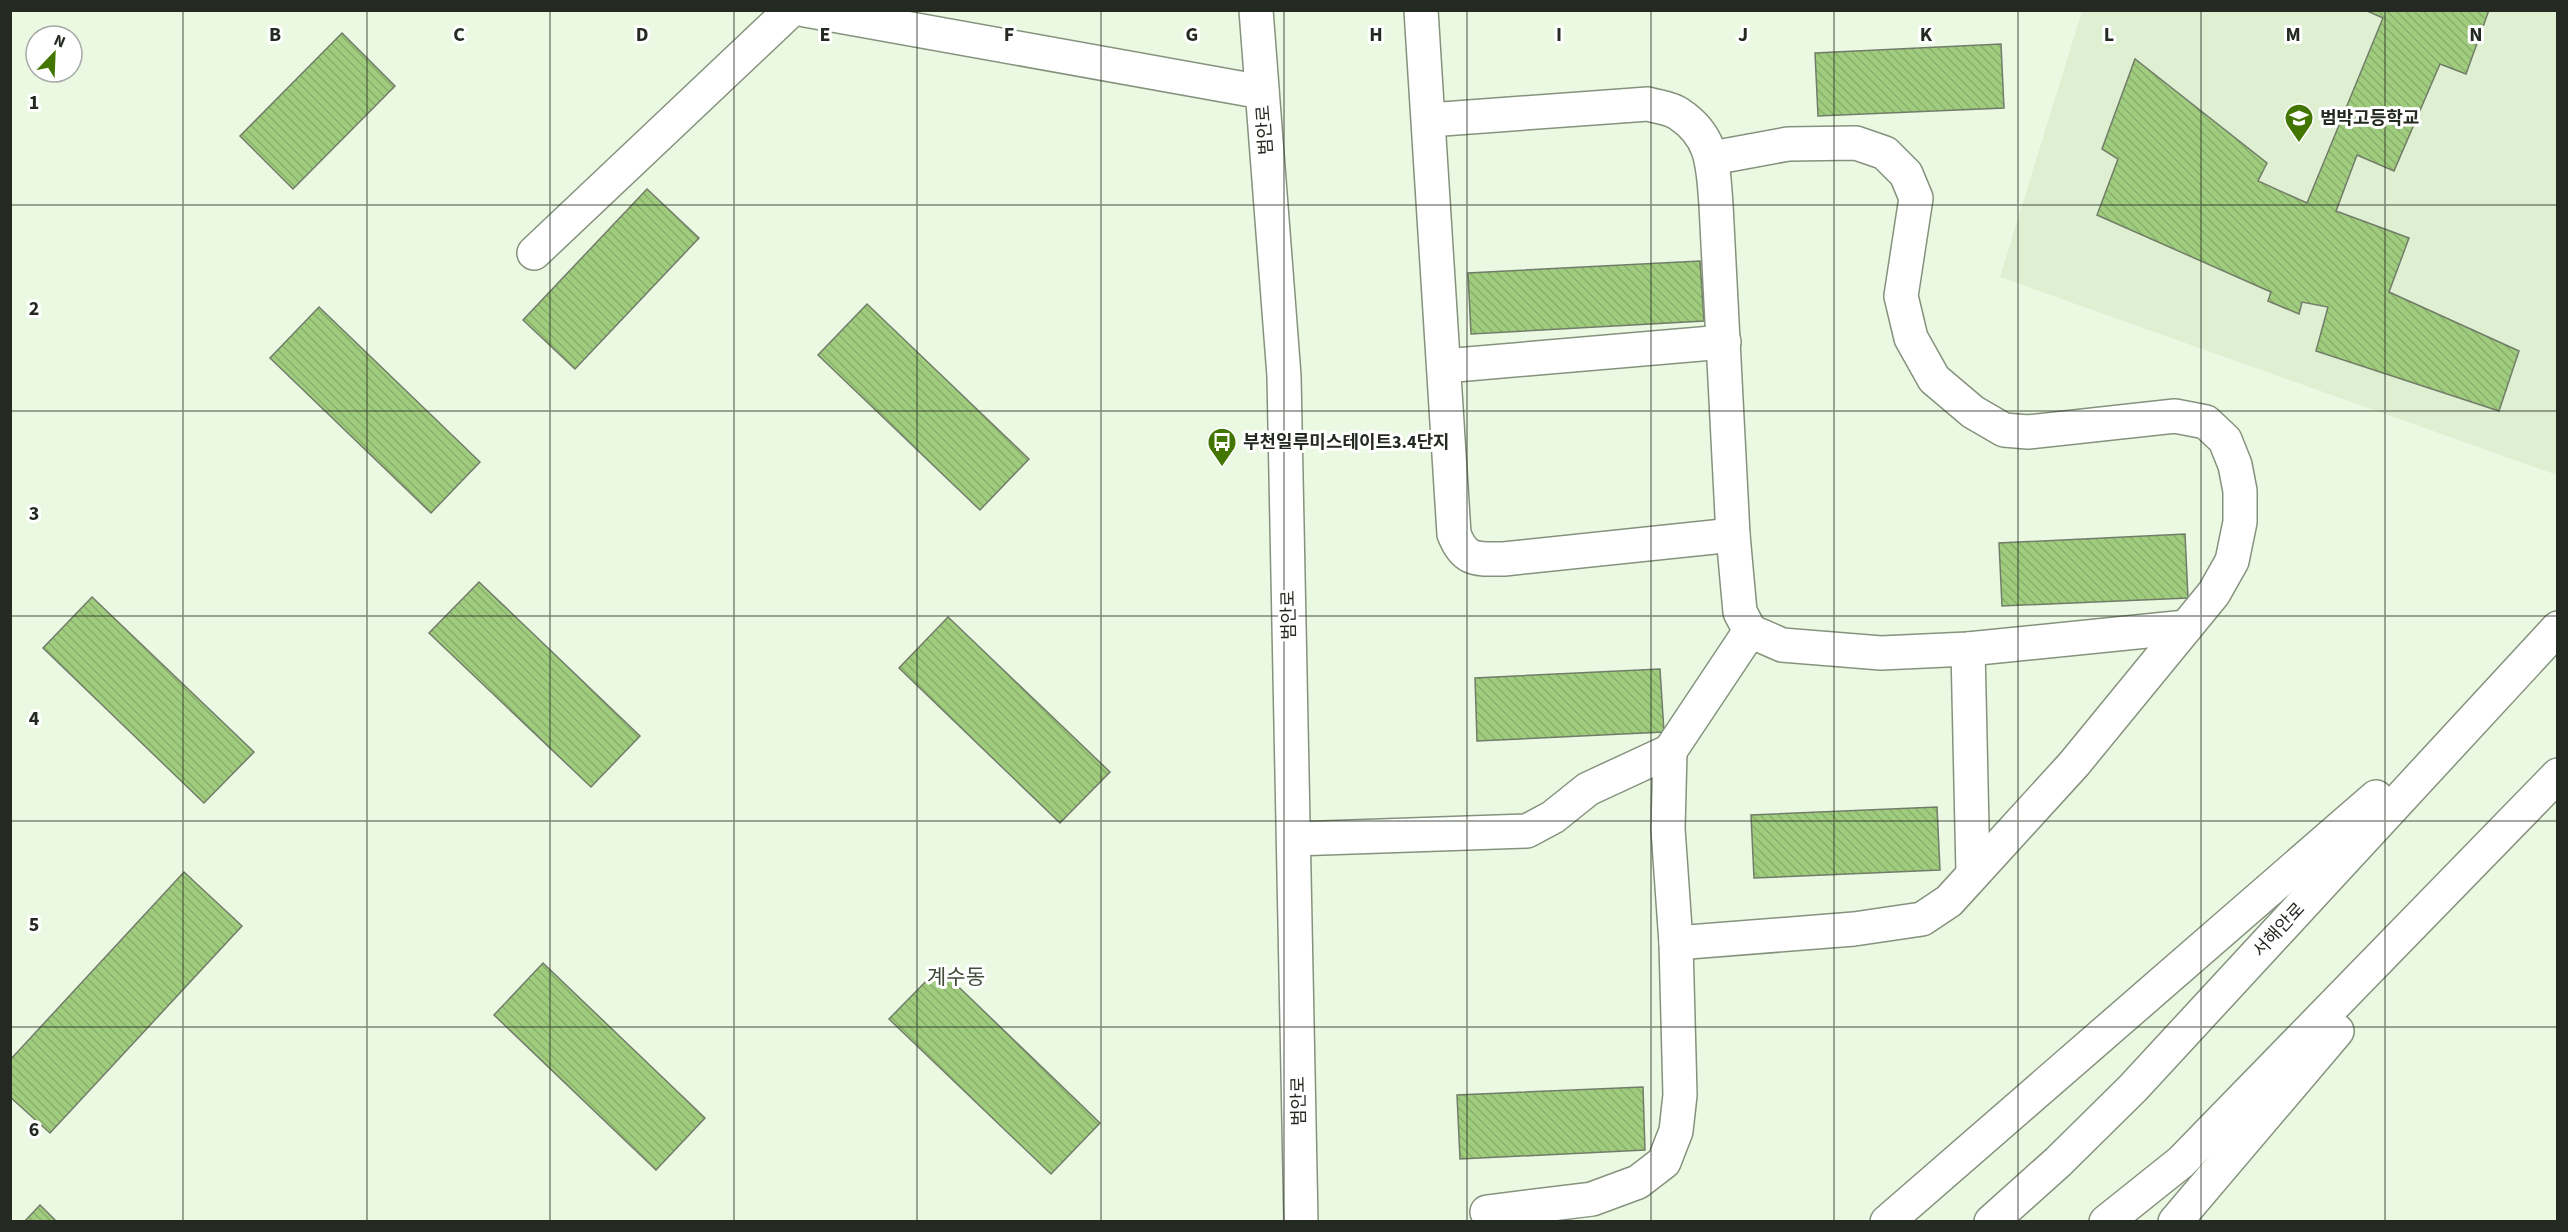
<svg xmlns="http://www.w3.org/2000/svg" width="2568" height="1232" viewBox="0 0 2568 1232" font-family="'Source Sans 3','Noto Sans KR',sans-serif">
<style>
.built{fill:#deefd2}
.building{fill:url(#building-back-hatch);stroke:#717d69;stroke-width:1.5}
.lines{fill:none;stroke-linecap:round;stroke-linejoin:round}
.minor-casing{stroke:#85927d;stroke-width:36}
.major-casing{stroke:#85927d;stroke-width:36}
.minor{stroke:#fff;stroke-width:33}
.major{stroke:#fff;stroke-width:33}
.grid{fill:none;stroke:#242921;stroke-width:1.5;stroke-opacity:0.55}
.labels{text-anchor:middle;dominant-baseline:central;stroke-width:6;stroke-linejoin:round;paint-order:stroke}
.poi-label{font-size:18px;font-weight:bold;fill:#242921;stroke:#fff;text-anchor:start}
.street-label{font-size:18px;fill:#242921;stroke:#fff}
.quarter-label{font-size:21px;fill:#404b38;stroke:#fff}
.grid-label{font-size:20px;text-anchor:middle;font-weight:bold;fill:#242921;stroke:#fff;stroke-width:6;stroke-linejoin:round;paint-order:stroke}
</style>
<defs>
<pattern id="building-back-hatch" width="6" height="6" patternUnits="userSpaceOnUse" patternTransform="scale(1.5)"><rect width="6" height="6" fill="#a0cc7e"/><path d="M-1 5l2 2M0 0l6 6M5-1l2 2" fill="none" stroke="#8aaf6d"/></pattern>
</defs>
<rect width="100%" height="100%" fill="#ebf9e2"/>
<path class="built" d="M2082,11H2557V475L2000,277Z"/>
<g class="building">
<path d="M2365,10H2489L2466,74L2440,64L2394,171L2357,155L2336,211L2409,238L2389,292L2519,351L2499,411L2316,351L2328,307L2302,302L2299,314L2268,301L2271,292L2097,215L2118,159L2102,149L2135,59L2267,163L2258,181L2307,203L2383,18Z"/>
<path d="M342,33L395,86L293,189L240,136Z"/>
<path d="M2001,44L2004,108L1818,116L1815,53Z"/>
<path d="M647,189L699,238L575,369L523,320Z"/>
<path d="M1700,261L1704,321L1471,334L1468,273Z"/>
<path d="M867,304L1029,459L980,510L818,355Z"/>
<path d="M319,307L480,462L431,513L270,358Z"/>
<path d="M2185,534L2188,598L2002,606L1999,543Z"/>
<path d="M479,582L640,736L591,787L429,633Z"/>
<path d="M92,597L254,752L204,803L43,648Z"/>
<path d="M948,617L1110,772L1060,823L899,668Z"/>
<path d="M1660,669L1664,732L1477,741L1475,678Z"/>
<path d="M1937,807L1940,870L1754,878L1751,815Z"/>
<path d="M184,872L242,926L50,1133L10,1097V1060Z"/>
<path d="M543,963L705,1118L656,1170L494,1015Z"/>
<path d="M939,968L1100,1123L1051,1174L889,1019Z"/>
<path d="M1643,1087L1645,1150L1460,1159L1457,1095Z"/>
<path d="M40,1205L57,1222H24Z"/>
</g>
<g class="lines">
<g class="minor-casing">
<g id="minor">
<path d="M805,10L1262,92"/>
<path d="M1256,10L1284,376L1301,1222"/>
<path d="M1421,10L1454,534C1465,562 1477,559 1504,559L1733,535L1740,612L1750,631L1782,645L1881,653L1968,649L2186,627"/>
<path d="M1429,120L1648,104C1658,107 1671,108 1679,114C1714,137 1713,167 1716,205L1733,535"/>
<path d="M534,253L791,10"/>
<path d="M1444,366L1724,342"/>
<path d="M1968,649L1973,874"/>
<path d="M1670,751L1668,829L1676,943"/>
<path d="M1294,839L1527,831L1553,817L1588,789L1670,751L1750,631"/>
<path d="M1487,1212L1592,1199L1638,1182L1664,1162L1676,1131L1680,1095L1676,943L1854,929L1922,919L1949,901L2074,764L2214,593L2232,561L2240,522V491L2235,465L2225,440L2206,422L2175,416L2028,432L2004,430L1973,412L1934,379L1911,338L1901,296L1916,198L1906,174L1885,153L1856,143L1788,144L1712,158"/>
</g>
</g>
<g class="major-casing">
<g id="major">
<path d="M1887,1222L2376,797"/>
<path d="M1991,1222L2058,1162L2133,1088L2558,628"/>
<path d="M2106,1222L2181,1162L2558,775"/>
<path d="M2175,1222L2337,1031"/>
</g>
</g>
<use href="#minor" class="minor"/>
<use href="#major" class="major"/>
</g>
<path class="grid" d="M183,10V1222M367,10V1222M550,10V1222M734,10V1222M917,10V1222M1101,10V1222M1284,10V1222M1467,10V1222M1651,10V1222M1834,10V1222M2018,10V1222M2201,10V1222M2385,10V1222M10,205H2558M10,411H2558M10,616H2558M10,821H2558M10,1027H2558"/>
<defs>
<g id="school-pin" transform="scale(1.5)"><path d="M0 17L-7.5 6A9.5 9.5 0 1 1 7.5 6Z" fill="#437600" stroke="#fff"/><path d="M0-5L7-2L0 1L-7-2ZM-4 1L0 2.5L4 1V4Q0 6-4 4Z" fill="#fff"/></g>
<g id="bus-pin" transform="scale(1.5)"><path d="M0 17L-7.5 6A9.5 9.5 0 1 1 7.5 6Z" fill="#437600" stroke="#fff"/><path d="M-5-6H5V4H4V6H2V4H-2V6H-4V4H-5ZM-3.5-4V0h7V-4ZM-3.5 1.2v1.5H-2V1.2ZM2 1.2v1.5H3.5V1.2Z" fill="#fff"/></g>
</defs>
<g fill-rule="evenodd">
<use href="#school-pin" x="2299" y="118"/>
<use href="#bus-pin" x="1222" y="442"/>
</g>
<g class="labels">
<g class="poi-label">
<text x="2320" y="118">범박고등학교</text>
<text x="1243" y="442">부천일루미스테이트3.4단지</text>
</g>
<g class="street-label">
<text transform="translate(1265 130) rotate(-94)">범안로</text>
<text transform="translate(1289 615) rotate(-91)">범안로</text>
<text transform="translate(2279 930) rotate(-47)">서해안로</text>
<text transform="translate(1299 1101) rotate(-91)">범안로</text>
</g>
<g class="quarter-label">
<text x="956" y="977">계수동</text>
</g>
</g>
<g class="grid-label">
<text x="275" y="41">B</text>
<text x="459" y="41">C</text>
<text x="642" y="41">D</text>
<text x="825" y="41">E</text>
<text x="1009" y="41">F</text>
<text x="1192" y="41">G</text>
<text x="1376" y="41">H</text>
<text x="1559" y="41">I</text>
<text x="1743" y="41">J</text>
<text x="1926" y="41">K</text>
<text x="2109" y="41">L</text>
<text x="2293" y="41">M</text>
<text x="2476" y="41">N</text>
<text x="34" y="109">1</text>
<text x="34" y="315">2</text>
<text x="34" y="520">3</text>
<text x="34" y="725">4</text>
<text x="34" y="931">5</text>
<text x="34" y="1136">6</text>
</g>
<rect width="2568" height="1232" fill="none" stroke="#242921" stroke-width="24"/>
<g transform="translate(54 54) rotate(23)"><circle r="28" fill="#ffffff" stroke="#a7a9a6" stroke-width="1.5"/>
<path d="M0-4.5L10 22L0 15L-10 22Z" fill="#437600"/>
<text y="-9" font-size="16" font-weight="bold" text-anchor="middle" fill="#242921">N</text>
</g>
</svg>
